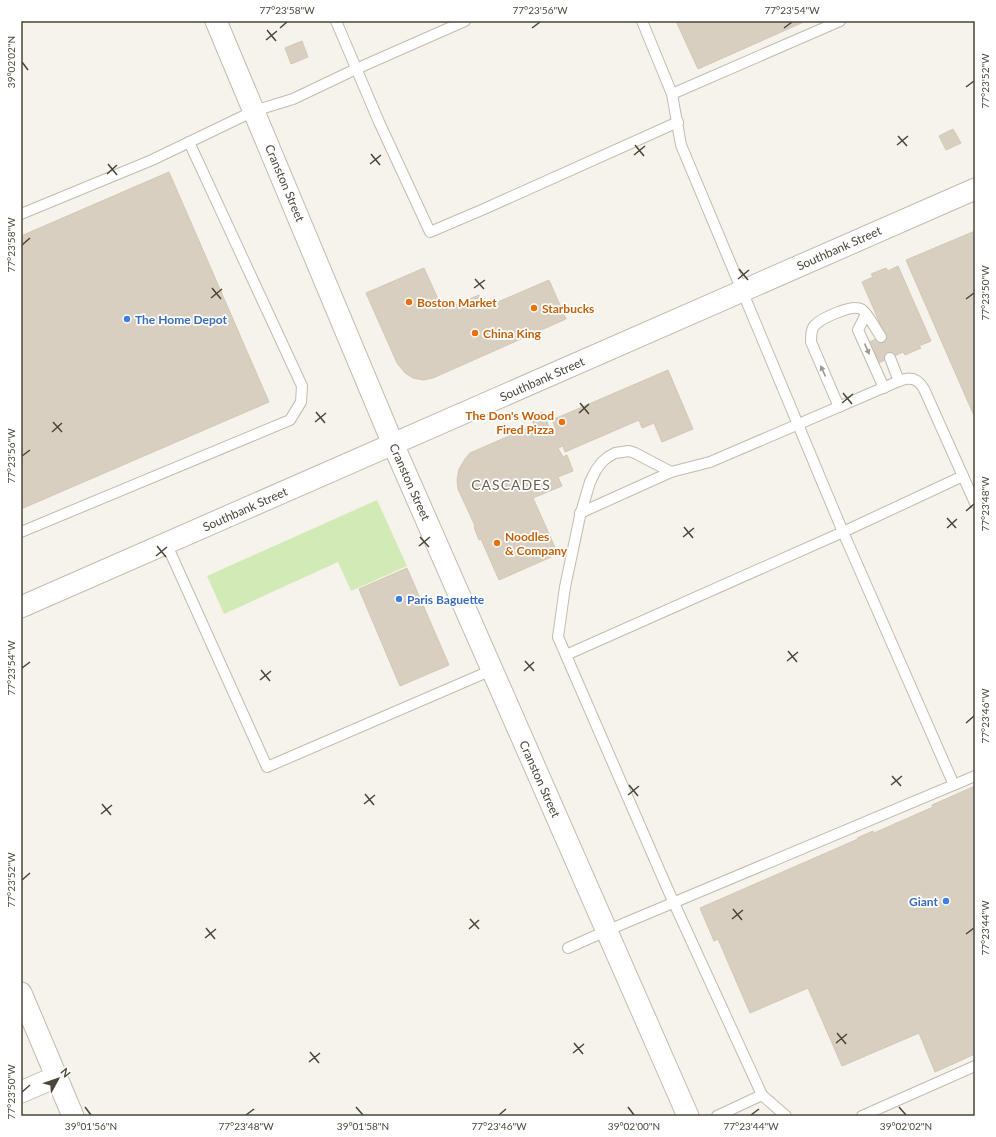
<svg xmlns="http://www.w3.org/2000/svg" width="996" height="1137" viewBox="0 0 996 1137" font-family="Lato,sans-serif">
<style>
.green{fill:#d2eab5}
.building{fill:#d8cfc1;stroke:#d3c7b4}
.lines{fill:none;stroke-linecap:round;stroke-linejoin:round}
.lane-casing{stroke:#c2bbae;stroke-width:12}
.street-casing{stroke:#c2bbae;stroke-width:23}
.lane{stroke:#fff;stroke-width:10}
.street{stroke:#fff;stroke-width:21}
.oneway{fill:#9c9892}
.ticks{fill:none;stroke:#4b4439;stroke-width:1.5}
.food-dot{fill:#e8710a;stroke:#fff;stroke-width:1.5}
.shop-dot{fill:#3f7fe0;stroke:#fff;stroke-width:1.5}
.labels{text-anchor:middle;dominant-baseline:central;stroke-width:3.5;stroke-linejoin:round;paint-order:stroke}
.street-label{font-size:12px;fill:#4b4439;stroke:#fff}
.food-label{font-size:12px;font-weight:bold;fill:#c56008;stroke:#fff;text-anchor:start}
.shop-label{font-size:12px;font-weight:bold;fill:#366cbe;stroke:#fff;text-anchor:start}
.quarter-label{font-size:14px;letter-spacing:1px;fill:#6e6250;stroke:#fff}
.neatline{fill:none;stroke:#4b4439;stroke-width:1.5}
.ticks-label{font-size:10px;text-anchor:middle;fill:#4b4439}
</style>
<rect width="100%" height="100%" fill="#f6f3ec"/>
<path class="green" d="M377,500L407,566L351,591L338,562L224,614L207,576Z"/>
<g class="building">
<path d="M676,21H806L698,69Z"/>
<path d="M302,41L308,57L291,64L285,48Z"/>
<path d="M953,129L961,143L946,150L939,136Z"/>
<path d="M169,172L269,402L21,509V236Z"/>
<path d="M975,231V418L906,260Z"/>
<path d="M898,266L931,341L919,346L921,348L905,355L903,352L876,364L867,343L885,335L862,282L873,277L871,274L886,268L888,271Z"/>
<path d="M424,268L443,310L479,295L484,308L549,280L566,319L433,378L423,380L413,378L405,373L397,363L366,293Z"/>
<path d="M668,370L693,429L662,442L654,423L642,428L639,420L565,452L563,446L558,448L563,457L567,455L573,471L558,477L562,486L533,498L558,554L499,580L481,539L479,540L474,527L475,526L458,489L457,480L459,469L465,459L470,453L534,425L531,417L543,412L550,429L555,427L552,420Z"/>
<path d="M407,568L449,665L400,686L359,589Z"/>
<path d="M975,786V1054L935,1072L919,1033L842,1066L808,988L750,1013L718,939L714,941L700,908L858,839L857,838L873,831L874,833L933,807L932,805Z"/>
</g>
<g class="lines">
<g class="lane-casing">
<g id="lane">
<path d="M336,21L379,122L430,232L484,209L678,122"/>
<path d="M642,21L672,94L681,145L843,532L954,785"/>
<path d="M672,94L840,21"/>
<path d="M21,214L152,160L254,111L293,99L356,69L465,21"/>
<path d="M866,314L858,330L884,388"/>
<path d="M890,358L899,381"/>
<path d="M839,407L811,342C811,336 811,329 815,325C822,318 852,304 861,309C868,313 876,330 881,337"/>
<path d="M580,513L671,472"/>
<path d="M21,532L290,420L301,402L302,386L189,142"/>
<path d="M166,543L267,767L492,670"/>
<path d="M566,655L843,532L963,476"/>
<path d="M568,948L606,931L975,776"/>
<path d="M717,1116L762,1095"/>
<path d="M786,1116L762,1095L668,890L558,637L565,587L580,516L590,482L596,470L602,462L608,457L615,453L629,451L635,453L671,472L710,462L899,381C910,376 918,379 924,389L975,503"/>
<path d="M862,1116L975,1066"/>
</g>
</g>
<g class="street-casing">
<g id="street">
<path d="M216,21L393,444L688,1116"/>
<path d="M21,607L975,189"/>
<path d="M21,993L73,1116"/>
<path d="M21,1092L56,1077"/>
</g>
</g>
<use href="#lane" class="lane"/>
<use href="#street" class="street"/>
</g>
<defs><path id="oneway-solid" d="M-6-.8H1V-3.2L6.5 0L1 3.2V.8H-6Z"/></defs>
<g class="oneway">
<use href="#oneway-solid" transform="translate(867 349) rotate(66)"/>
<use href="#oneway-solid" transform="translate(823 371) rotate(-114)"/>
</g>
<path class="ticks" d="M280,28L287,22M532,28L540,22M784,28L792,22M267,30L276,41M266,40L277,31M22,62L28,70M966,87L974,81M898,136L907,146M635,145L644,156M897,145L908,136M371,154L380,165M634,155L645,146M108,164L117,175M370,164L381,155M107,174L117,165M22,245L30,238M739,269L748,280M475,279L484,289M738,279L749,270M212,288L221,299M474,288L485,280M211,298L222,289M966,299L974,293M843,393L852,404M580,403L589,414M842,403L853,394M316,412L325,423M579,413L589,404M53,422L62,432M315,422L326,413M52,432L62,423M22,456L30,450M966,511L974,504M947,518L956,528M684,527L693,538M947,528L957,519M420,537L429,547M683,537L694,528M157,546L166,557M419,546L430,537M156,556L167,547M788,651L797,662M525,661L534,671M787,661L798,652M22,668L30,662M261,670L270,681M524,671L534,662M260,680L271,671M966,723L974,716M892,776L901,786M629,785L638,796M891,785L902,776M365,794L374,805M628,795L639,786M102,804L111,815M364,804L375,795M101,814L112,805M22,880L30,873M733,909L742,920M470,919L479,929M732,919L743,910M206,928L215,939M469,929L479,920M966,934L974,928M205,938L216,929M837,1033L846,1044M574,1043L583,1054M836,1043L847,1034M310,1052L319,1063M573,1053L584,1044M309,1062L320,1053M22,1092L30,1085M85,1107L91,1115M356,1107L363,1115M628,1107L634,1115M899,1107L906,1115M246,1115L254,1109M499,1115L506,1109M751,1115L759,1109"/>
<g class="food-dot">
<circle cx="409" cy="302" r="4"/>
<circle cx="534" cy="308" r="4"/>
<circle cx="475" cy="333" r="4"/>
<circle cx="562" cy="422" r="4"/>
<circle cx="497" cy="543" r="4"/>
</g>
<g class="shop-dot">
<circle cx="127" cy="319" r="4"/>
<circle cx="399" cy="599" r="4"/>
<circle cx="946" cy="901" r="4"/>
</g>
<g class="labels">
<g class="street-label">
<text transform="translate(285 183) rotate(67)">Cranston Street</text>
<text transform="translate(839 248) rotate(-24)">Southbank Street</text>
<text transform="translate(542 379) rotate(-24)">Southbank Street</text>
<text transform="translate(410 482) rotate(66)">Cranston Street</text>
<text transform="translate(245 509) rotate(-24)">Southbank Street</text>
<text transform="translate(540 779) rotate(66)">Cranston Street</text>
</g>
<g class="food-label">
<text x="417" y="302">Boston Market</text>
<text x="542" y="308">Starbucks</text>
<text x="483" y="333">China King</text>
<text x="554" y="415" text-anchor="end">The Don's Wood<tspan x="554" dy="14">Fired Pizza</tspan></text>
<text x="505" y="536">Noodles<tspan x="505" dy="14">&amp; Company</tspan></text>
</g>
<g class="shop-label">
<text x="135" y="319">The Home Depot</text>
<text x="407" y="599">Paris Baguette</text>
<text x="938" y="901" text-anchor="end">Giant</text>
</g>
<g class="quarter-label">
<text x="511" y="484">CASCADES</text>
</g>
</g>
<rect width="996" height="1137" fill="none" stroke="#ffffff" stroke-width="44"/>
<g transform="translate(58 1079) rotate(50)" stroke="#ffffff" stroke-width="3" paint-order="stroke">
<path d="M0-3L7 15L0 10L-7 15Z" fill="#4b4439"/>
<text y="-6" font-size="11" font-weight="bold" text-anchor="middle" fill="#4b4439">N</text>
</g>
<rect x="22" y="22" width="952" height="1093" class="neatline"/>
<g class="ticks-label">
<text x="287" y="14">77°23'58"W</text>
<text x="540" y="14">77°23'56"W</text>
<text x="792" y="14">77°23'54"W</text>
<text transform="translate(11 62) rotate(-90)" y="4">39°02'02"N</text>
<text transform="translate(985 81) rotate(-90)" y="4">77°23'52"W</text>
<text transform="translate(11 245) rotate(-90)" y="4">77°23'58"W</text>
<text transform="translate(985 293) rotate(-90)" y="4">77°23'50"W</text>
<text transform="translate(11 456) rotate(-90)" y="4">77°23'56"W</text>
<text transform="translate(985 504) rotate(-90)" y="4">77°23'48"W</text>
<text transform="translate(11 668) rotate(-90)" y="4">77°23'54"W</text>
<text transform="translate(985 716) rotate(-90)" y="4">77°23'46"W</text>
<text transform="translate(11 880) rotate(-90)" y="4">77°23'52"W</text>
<text transform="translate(985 928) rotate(-90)" y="4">77°23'44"W</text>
<text transform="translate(11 1092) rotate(-90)" y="4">77°23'50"W</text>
<text x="91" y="1130">39°01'56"N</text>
<text x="246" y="1130">77°23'48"W</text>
<text x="363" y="1130">39°01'58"N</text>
<text x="499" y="1130">77°23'46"W</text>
<text x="634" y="1130">39°02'00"N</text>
<text x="751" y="1130">77°23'44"W</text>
<text x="906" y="1130">39°02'02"N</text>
</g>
</svg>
